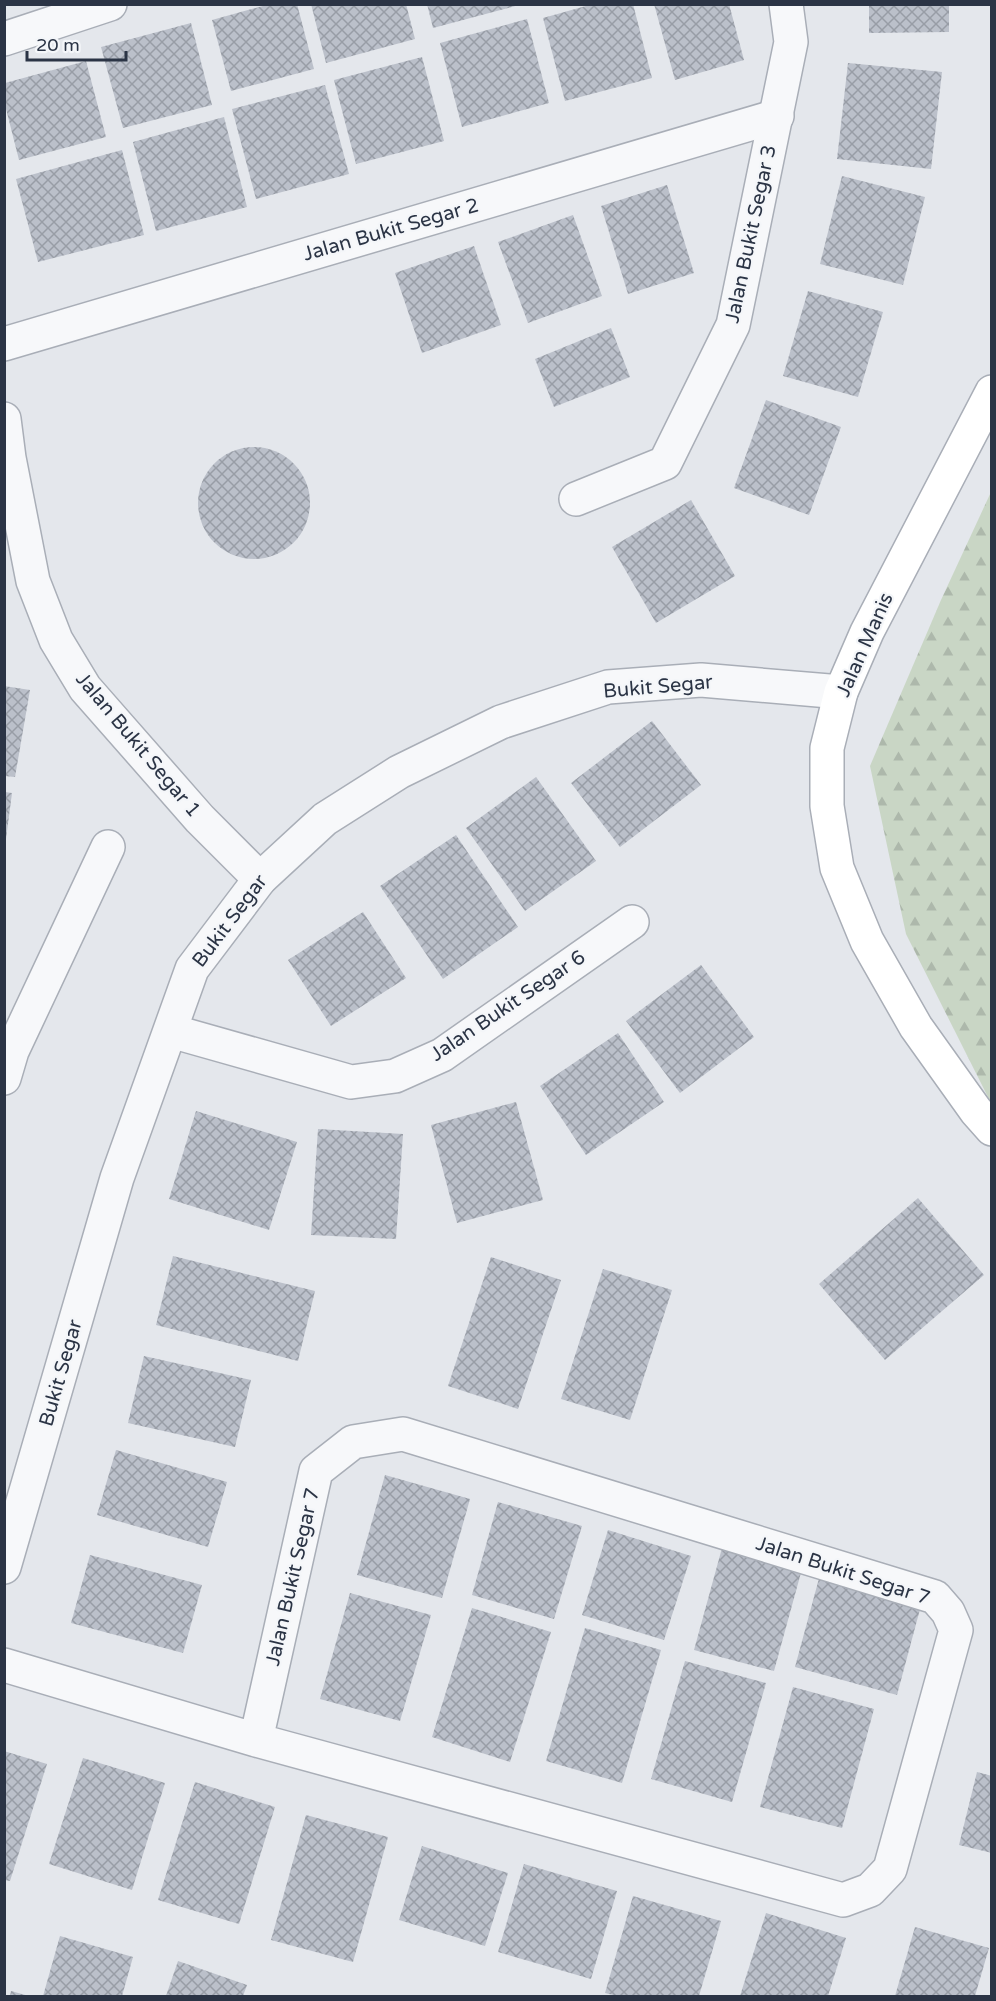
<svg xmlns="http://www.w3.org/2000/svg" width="996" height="2001" viewBox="0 0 996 2001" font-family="'Varela Round',sans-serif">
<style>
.forest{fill:url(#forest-firs)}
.building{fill:url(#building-cross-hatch)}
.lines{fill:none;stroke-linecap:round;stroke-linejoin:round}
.street-casing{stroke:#a9aeb7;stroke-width:36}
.secondary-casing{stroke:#a9aeb7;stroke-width:36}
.street{stroke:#f7f8fa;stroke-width:33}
.secondary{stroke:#fff;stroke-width:33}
.labels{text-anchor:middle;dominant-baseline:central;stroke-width:4.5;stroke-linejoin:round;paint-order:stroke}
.street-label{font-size:20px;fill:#2b3445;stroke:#f4f6f9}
</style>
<defs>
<pattern id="forest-firs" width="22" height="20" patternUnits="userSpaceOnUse" patternTransform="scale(1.5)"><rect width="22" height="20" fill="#c9d6c5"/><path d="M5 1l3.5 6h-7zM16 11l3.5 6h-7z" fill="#adb8ab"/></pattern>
<pattern id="building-cross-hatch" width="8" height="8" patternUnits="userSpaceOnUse" patternTransform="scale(1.5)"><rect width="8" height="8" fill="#bbc0ca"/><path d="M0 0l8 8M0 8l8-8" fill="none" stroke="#989da6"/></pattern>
</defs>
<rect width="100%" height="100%" fill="#e4e7ec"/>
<path class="forest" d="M991,492L992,1103H991L906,934L870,766L941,600Z"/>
<g class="building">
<path d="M270,4H297L314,69L231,91L212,20Z"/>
<path d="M311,4H406L415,39L326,63Z"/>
<path d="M427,4H519V5L433,28Z"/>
<path d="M593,4H633L652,78L565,101L543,18Z"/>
<path d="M654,4H729L744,60L675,80Z"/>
<path d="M869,4H949V32L869,33Z"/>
<path d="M527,19L549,103L462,127L440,43Z"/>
<path d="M191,23L212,105L123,128L101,47Z"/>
<path d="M422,57L444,141L356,164L334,80Z"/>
<path d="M86,61L106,137L19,160L5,105V83Z"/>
<path d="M848,63L942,72L931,169L837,159Z"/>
<path d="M325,85L349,174L256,199L232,109Z"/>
<path d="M224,117L247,207L156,231L133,142Z"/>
<path d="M122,150L144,235L38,262L16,179Z"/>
<path d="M842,176L925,197L903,285L820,264Z"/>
<path d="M667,185L694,273L628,294L601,206Z"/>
<path d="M573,215L602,296L528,323L498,242Z"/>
<path d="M474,246L501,325L422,353L395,273Z"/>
<path d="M808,291L883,312L858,397L783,376Z"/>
<path d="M611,328L630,377L554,407L535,359Z"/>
<path d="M766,400L841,427L809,515L734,488Z"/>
<circle cx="254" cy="503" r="56"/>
<path d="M691,500L735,576L656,623L612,547Z"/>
<path d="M4,686L30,690L15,777L4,776Z"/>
<path d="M652,721L701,785L620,847L571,783Z"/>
<path d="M536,777L596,861L525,911L466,828Z"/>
<path d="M5,792L12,793L6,839H5Z"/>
<path d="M456,835L518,927L443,979L380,886Z"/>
<path d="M363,912L406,978L331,1026L288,960Z"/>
<path d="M701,965L754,1037L680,1093L626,1021Z"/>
<path d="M618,1033L664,1102L586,1155L540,1086Z"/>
<path d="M516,1102L543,1200L457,1223L431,1125Z"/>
<path d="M196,1111L297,1142L269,1230L169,1199Z"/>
<path d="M318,1129L403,1134L396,1239L311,1235Z"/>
<path d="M918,1198L984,1275L885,1360L819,1284Z"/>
<path d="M173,1256L315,1291L298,1361L156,1325Z"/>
<path d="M491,1257L561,1280L518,1409L448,1386Z"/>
<path d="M603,1269L672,1290L630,1420L561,1399Z"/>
<path d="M144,1356L251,1380L235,1447L128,1423Z"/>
<path d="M116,1450L227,1482L208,1547L97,1515Z"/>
<path d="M385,1475L470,1499L442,1598L357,1575Z"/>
<path d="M498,1502L582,1526L554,1619L472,1595Z"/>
<path d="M608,1530L691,1556L664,1640L582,1615Z"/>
<path d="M722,1548L802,1569L774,1671L694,1650Z"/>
<path d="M90,1555L202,1585L183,1653L71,1623Z"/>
<path d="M821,1571L923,1598L897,1695L795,1667Z"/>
<path d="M350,1593L431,1615L400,1721L320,1699Z"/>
<path d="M472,1608L551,1632L510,1762L432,1737Z"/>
<path d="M585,1628L661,1650L622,1783L546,1761Z"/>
<path d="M685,1661L766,1683L732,1802L651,1779Z"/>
<path d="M793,1687L874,1709L842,1828L760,1807Z"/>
<path d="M4,1751L47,1764L10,1881L4,1880Z"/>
<path d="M83,1758L165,1783L132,1890L49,1864Z"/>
<path d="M977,1772L992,1776V1853L959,1845Z"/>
<path d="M195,1782L275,1807L239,1924L158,1900Z"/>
<path d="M306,1815L388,1837L353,1962L271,1940Z"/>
<path d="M422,1846L508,1873L485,1946L399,1920Z"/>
<path d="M524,1864L617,1891L591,1979L498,1952Z"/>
<path d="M633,1896L721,1921L699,1996H617L605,1993Z"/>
<path d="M766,1913L846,1938L828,1996H740Z"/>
<path d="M915,1927L989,1948L975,1996H895Z"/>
<path d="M60,1936L133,1957L122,1996H43Z"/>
<path d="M178,1961L247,1985L243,1996H166Z"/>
<path d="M11,1991L29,1996H10Z"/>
</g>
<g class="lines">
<g class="street-casing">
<g id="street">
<path d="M4,39L110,4"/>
<path d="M4,344L777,116"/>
<path d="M4,419L9,458L33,581L56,640L85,688L200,819L260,879"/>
<path d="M576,499L665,463L733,325L791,42L786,4"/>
<path d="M171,1031L351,1082L395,1076L442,1055L632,922"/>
<path d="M4,1078L12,1051L108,847"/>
<path d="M4,1567L117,1178L192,969L260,879L325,819L399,772L501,722L608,687L701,680L841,692"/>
<path d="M4,1665L256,1740L843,1900L870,1890L890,1869L956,1630L948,1612L935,1597L403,1434L353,1442L316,1471L256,1740"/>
</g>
</g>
<g class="secondary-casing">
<path id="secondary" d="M992,392L867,632L841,692L827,748V806L837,868L867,941L916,1027L976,1111L992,1129"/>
</g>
<use href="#street" class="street"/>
<use href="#secondary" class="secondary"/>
</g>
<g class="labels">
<g class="street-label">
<text transform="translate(391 230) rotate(-16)">Jalan Bukit Segar 2</text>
<text transform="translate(751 234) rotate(-78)">Jalan Bukit Segar 3</text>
<text transform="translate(865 645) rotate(-66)">Jalan Manis</text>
<text transform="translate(658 687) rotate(-5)">Bukit Segar</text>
<text transform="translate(138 745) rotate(50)">Jalan Bukit Segar 1</text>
<text transform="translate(230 921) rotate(-53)">Bukit Segar</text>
<text transform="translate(508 1006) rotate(-34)">Jalan Bukit Segar 6</text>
<text transform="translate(61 1373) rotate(-74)">Bukit Segar</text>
<text transform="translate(843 1571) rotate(18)">Jalan Bukit Segar 7</text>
<text transform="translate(293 1577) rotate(-77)">Jalan Bukit Segar 7</text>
</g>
</g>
<rect width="996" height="2001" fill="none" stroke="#2b3445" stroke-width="12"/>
<path d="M27 51v9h99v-9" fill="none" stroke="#2b3445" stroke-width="3"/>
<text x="36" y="51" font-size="18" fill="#2b3445" stroke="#f4f6f9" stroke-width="4.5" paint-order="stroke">20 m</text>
</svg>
